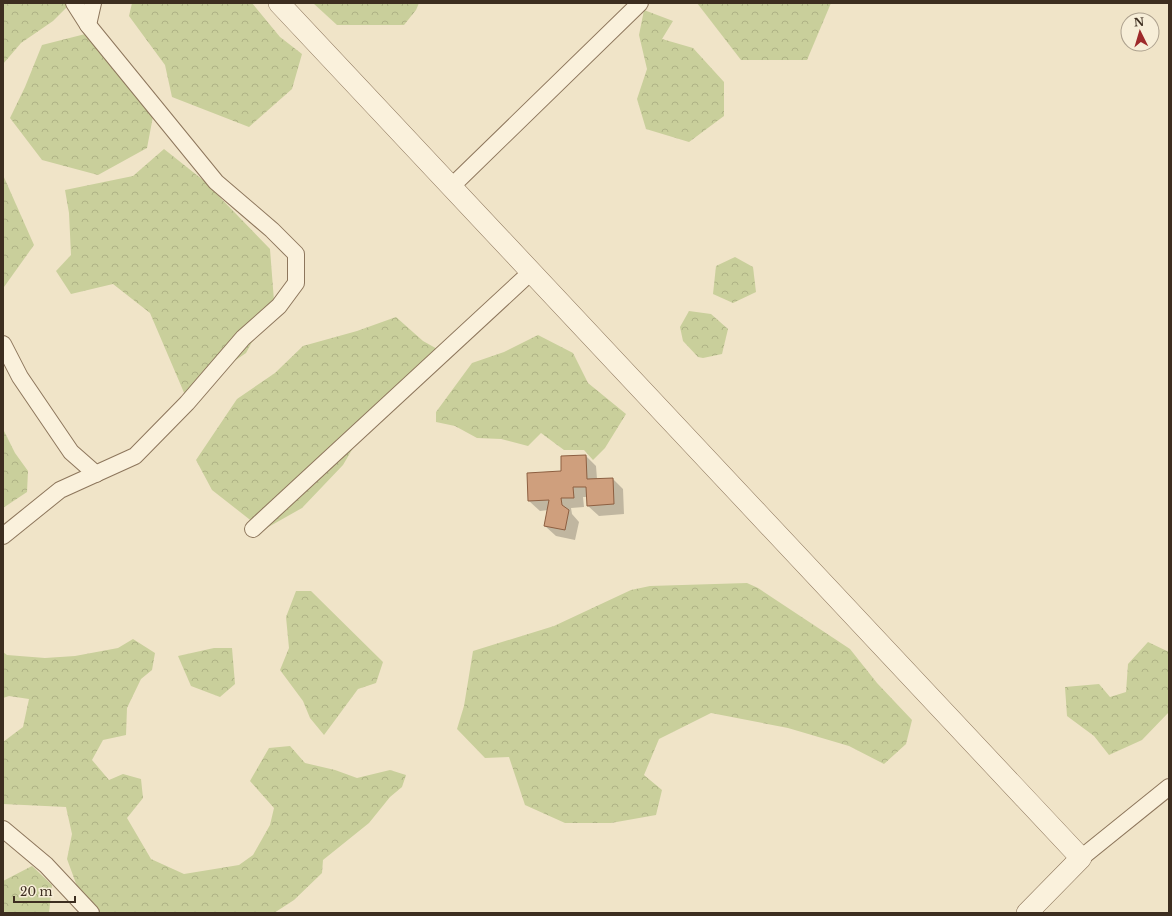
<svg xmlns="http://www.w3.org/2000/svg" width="1172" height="916" viewBox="0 0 1172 916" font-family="'Libre Baskerville',serif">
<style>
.forest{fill:url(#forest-crowns)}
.shadow{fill:#0003}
.building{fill:#cf9f7d;stroke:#8d5f41}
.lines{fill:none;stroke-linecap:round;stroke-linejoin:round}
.minor-casing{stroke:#8d765c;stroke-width:18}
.tertiary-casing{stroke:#8d765c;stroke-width:22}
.minor{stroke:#faf1dc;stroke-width:16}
.tertiary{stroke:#faf1dc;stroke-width:21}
</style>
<defs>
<pattern id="forest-crowns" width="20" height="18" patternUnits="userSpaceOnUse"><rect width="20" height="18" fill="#c9cf9b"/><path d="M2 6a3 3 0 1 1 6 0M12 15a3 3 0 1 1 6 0" fill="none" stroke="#aeb285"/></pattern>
</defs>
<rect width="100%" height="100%" fill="#f0e4c8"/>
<g class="forest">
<path d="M3,3H71L53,21L21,43L3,64Z"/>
<path d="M132,3H252L280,37L302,54L292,89L249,127L172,97L165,65L129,16Z"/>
<path d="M313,3H419L416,10L404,25H337Z"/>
<path d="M697,3H831L807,60H741Z"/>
<path d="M644,10L673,21L662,39L693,48L724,82V116L689,142L646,129L637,99L647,69L639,35Z"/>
<path d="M97,31L155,106L147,148L98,175L42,160L10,118L25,87L42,45Z"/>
<path d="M164,149L203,180L270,249L274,301L246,353L185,395L150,313L113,284L71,294L56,271L71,255L69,213L65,190L133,176Z"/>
<path d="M3,175L34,245L4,287H3Z"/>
<path d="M735,257L753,267L756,292L733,303L713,294L716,266Z"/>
<path d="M689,311L711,314L728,329L722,354L703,358L698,357L683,341L680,327Z"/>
<path d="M396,317L423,341L448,355L360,436L343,465L302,508L263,530L212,490L196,460L237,399L275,373L303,346L357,331Z"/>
<path d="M538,335L573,353L588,383L626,414L605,448L593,460L584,450H564L541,433L528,446L501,439L477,438L455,426L436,422V412L472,363L504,352Z"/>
<path d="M3,429L15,453L28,471L27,492L3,508Z"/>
<path d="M747,583L758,588L850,649L877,683L912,720L906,744L884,764L849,746L788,728L711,713L659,739L644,775L662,790L656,815L611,823H565L525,805L509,757L485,758L457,729L464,706L473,651L554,626L631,590L650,586Z"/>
<path d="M296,591H311L383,662L376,683L358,689L324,735L310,718L303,701L280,670L289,648L286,617Z"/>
<path d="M133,639L155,653L152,670L141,679L127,708L126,735L103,740L92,760L109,780L123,774L141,779L143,798L127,818L151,859L184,874L239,865L253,855L270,825L274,808L250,781L269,748L290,746L305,763L335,770L357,778L390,770L406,775L402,787L390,797L369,823L323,860L322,873L294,900L274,913H85L78,889L67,859L72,834L66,807L3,804V742L23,727L29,699L9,696L3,698V652L7,655L45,658L75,656L118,648Z"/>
<path d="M1148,642L1169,652V712L1142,740L1109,755L1094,736L1067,716L1065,687L1099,684L1110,697L1126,692L1128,664Z"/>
<path d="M214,648H232L235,684L220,697L191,686L178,656Z"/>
<path d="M32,866L52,885L49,913H3V881Z"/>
</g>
<path class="shadow" d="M586,456L596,466L597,479H613L623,489L624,514L599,516L588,506V497H583L584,507L571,508L572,514L579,522L575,540L556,536L545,526L548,510L540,511L529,501L562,472Z"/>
<path class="building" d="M586,455L587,479L613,478L614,504L587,506L586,487H573L574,498H561L562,505L569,510L565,530L544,526L549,500L528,501L527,473L561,471V456Z"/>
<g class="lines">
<g class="minor-casing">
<g id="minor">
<path d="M74,3L88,25L93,3"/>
<path d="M451,187L640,3"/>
<path d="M3,344L20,377L71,452L96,474"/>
<path d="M253,529L531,272"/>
<path d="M3,536L60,490L135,456L187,403L243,338L279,306L296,283V254L272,230L216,182L88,25"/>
<path d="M3,829L46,865L91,913"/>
<path d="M1081,858L1169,787"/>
</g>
</g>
<g class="tertiary-casing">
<path id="tertiary" d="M279,3L1081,858L1027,913"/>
</g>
<use href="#minor" class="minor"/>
<use href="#tertiary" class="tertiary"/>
</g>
<rect width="1172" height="916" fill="none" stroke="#3d2e20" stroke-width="8"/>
<g transform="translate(1140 32) rotate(355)"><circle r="19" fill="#f7eed8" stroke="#ada18e"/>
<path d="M0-3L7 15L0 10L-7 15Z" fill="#9e2a2b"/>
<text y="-6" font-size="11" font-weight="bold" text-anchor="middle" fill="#3d2e20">N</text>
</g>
<path d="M14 896v6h61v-6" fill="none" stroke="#3d2e20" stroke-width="2"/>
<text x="20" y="896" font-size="12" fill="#3d2e20" stroke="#f7eed8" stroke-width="3" paint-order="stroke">20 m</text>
</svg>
